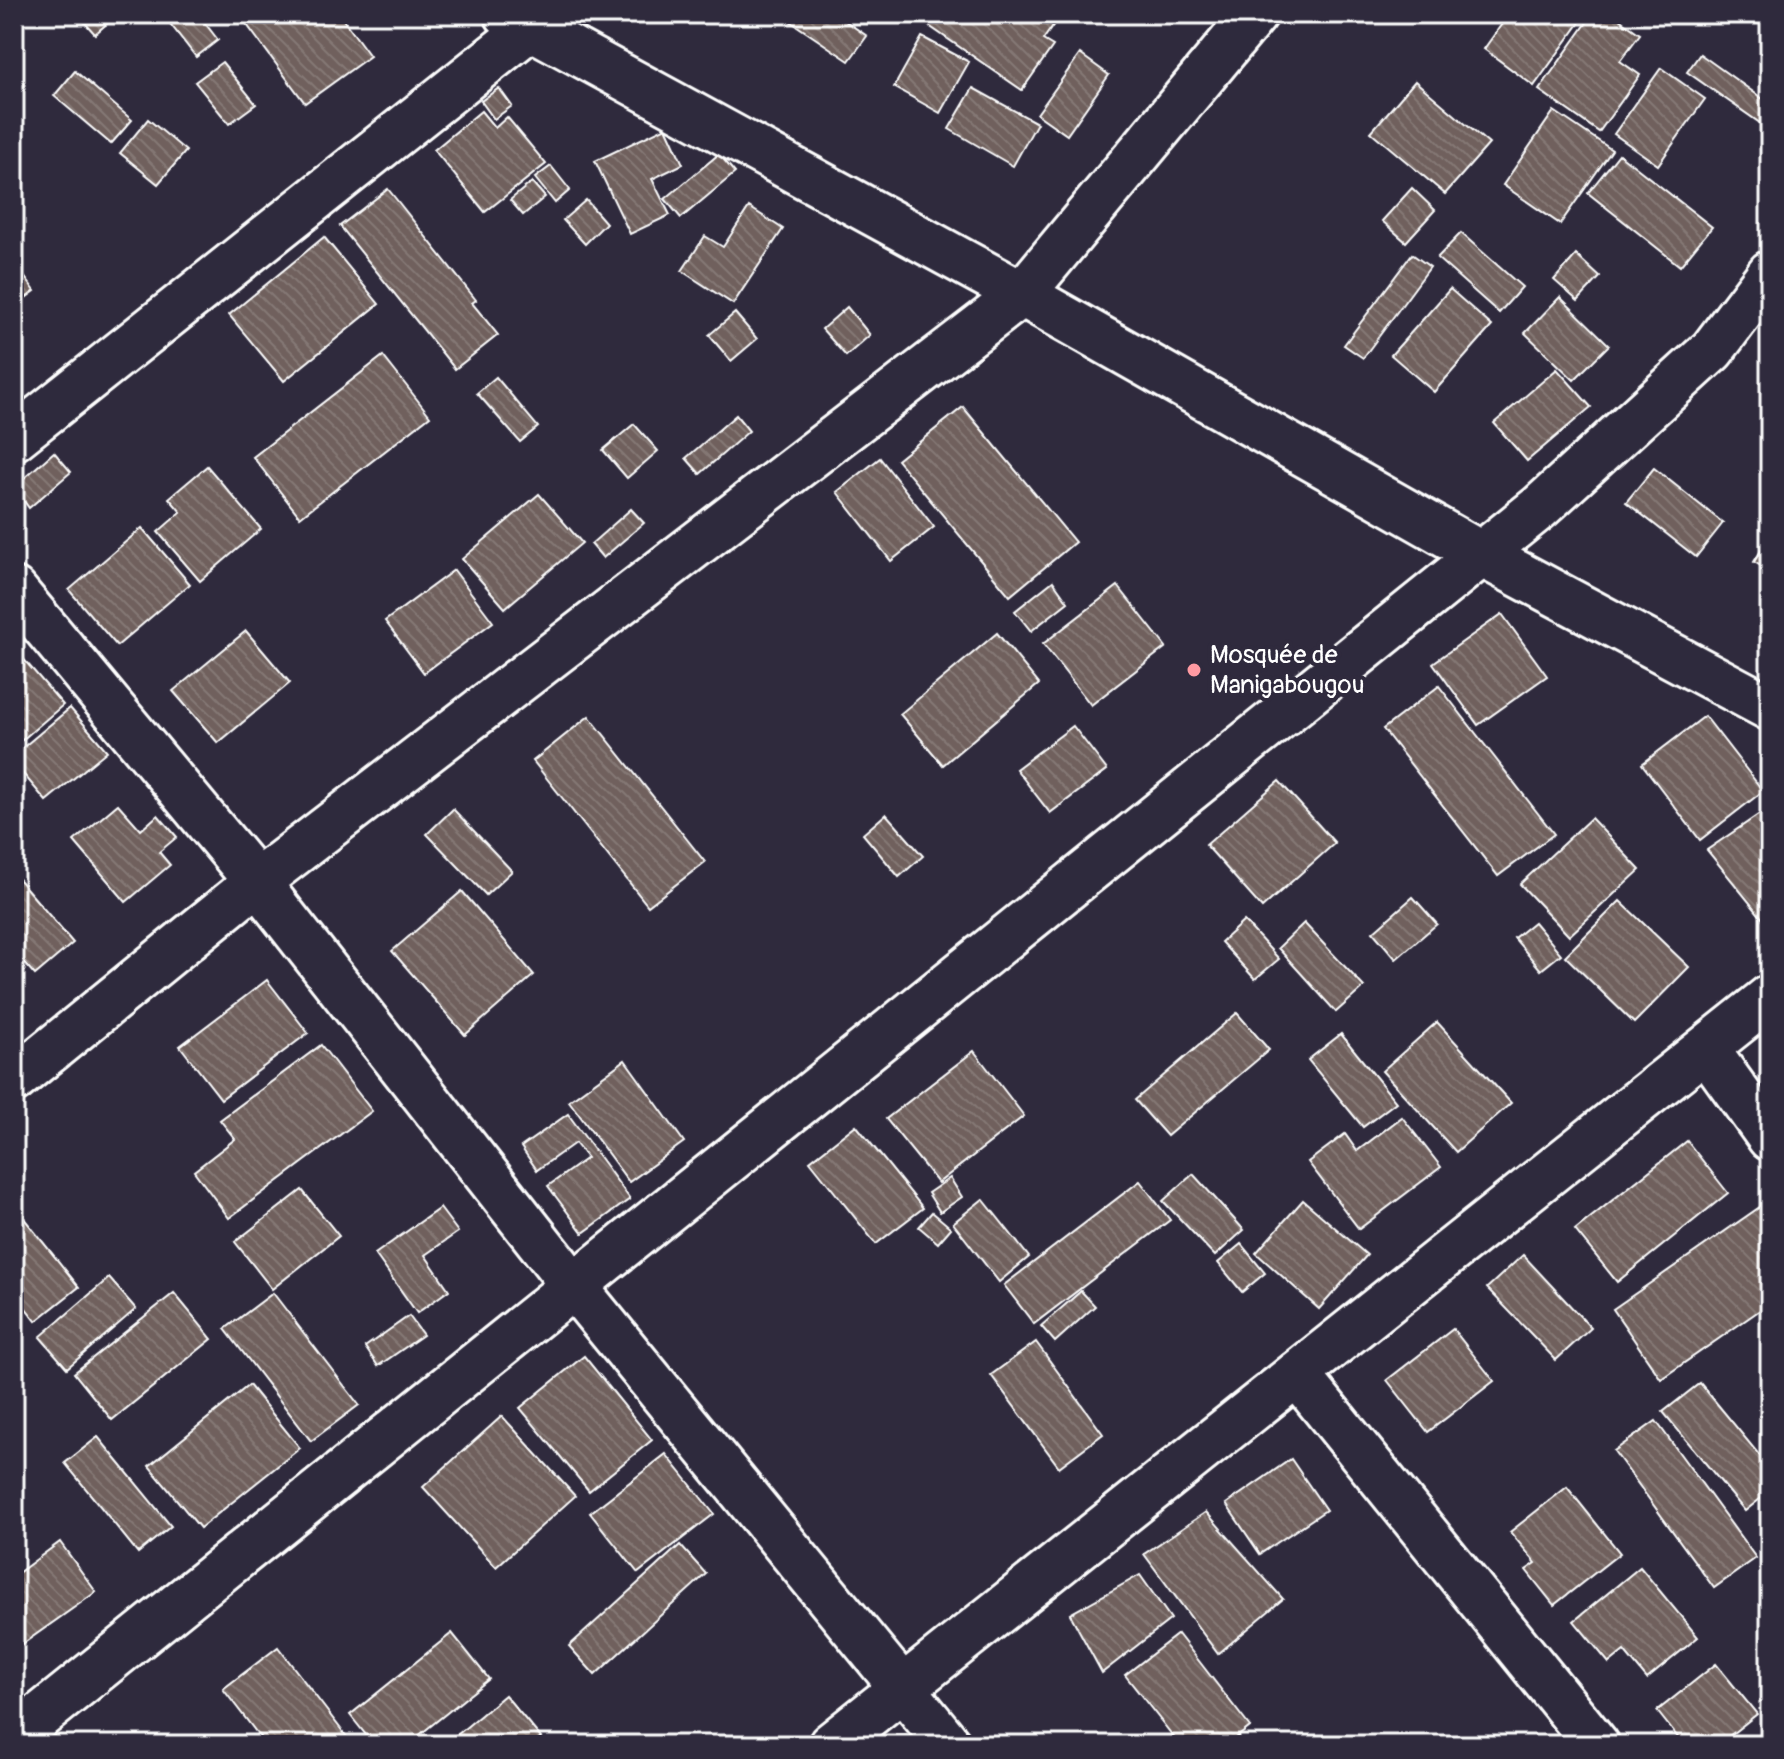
<svg xmlns="http://www.w3.org/2000/svg" width="1784" height="1759" viewBox="0 0 1784 1759" font-family="Pangolin,sans-serif">
<style>
.building{fill:url(#building-back-hatch);stroke:#fff;stroke-width:2}
.lines{fill:none;stroke-linecap:round;stroke-linejoin:round}
.minor-casing{stroke:#fff;stroke-width:50}
.minor{stroke:#2f2a3d;stroke-width:44}
.poi-dot{fill:#ff9aa2;stroke:#2f2a3d;stroke-width:3}
.labels{text-anchor:middle;dominant-baseline:central;stroke-width:8;stroke-linejoin:round;paint-order:stroke}
.poi-label{font-size:26px;fill:#fff;stroke:#2f2a3d;text-anchor:start}
</style>
<defs>
<pattern id="building-back-hatch" width="6" height="6" patternUnits="userSpaceOnUse" patternTransform="scale(2)"><rect width="6" height="6" fill="#6f605d"/><path d="M-1 5l2 2M0 0l6 6M5-1l2 2" fill="none" stroke="#857875"/></pattern>
</defs>
<rect width="100%" height="100%" fill="#2f2a3d"/>
<filter id="ink" filterUnits="userSpaceOnUse"><feTurbulence type="fractalNoise" baseFrequency=".0125" numOctaves="2"/><feDisplacementMap in="SourceGraphic" scale="16" xChannelSelector="R" yChannelSelector="G"/><feConvolveMatrix kernelMatrix="1 2 1 2 8 2 1 2 1" color-interpolation-filters="sRGB"/></filter>
<g filter="url(#ink)">
<g class="building">
<path d="M77,14H118L95,34Z"/>
<path d="M178,14H198L218,40L196,57L168,21Z"/>
<path d="M239,14H339L370,56L305,103Z"/>
<path d="M791,14H835L867,36L849,61L787,19Z"/>
<path d="M923,14H1061L1043,40L1053,46L1022,90L919,19Z"/>
<path d="M1509,14H1586L1534,86L1484,49Z"/>
<path d="M1593,14H1612L1640,34L1620,61L1640,75L1599,132L1539,90Z"/>
<path d="M922,37L969,62L940,113L894,87Z"/>
<path d="M1080,54L1109,75L1067,135L1037,114Z"/>
<path d="M1700,54L1770,104V130L1687,72Z"/>
<path d="M222,62L256,104L229,124L195,82Z"/>
<path d="M1661,68L1705,99L1658,165L1614,134Z"/>
<path d="M75,71L132,120L111,144L54,96Z"/>
<path d="M1415,81L1489,144L1445,194L1371,132Z"/>
<path d="M499,88L512,106L494,119L481,101Z"/>
<path d="M973,88L1037,123L1013,166L949,129Z"/>
<path d="M481,111L495,128L507,117L546,164L485,212L434,150Z"/>
<path d="M1554,111L1612,150L1560,224L1503,185Z"/>
<path d="M148,119L186,151L158,184L120,153Z"/>
<path d="M666,127L683,164L652,179L670,215L630,234L595,161Z"/>
<path d="M719,154L735,173L681,218L665,199Z"/>
<path d="M1619,154L1712,227L1680,266L1588,193Z"/>
<path d="M551,166L570,190L555,203L535,178Z"/>
<path d="M532,182L545,197L523,215L510,200Z"/>
<path d="M1412,188L1435,210L1406,242L1382,221Z"/>
<path d="M388,189L476,300L472,303L498,335L455,369L340,226Z"/>
<path d="M586,200L606,223L585,244L563,220Z"/>
<path d="M749,207L783,229L733,304L682,271L705,236L723,247Z"/>
<path d="M1461,233L1522,287L1499,313L1437,258Z"/>
<path d="M324,237L379,304L284,381L229,315Z"/>
<path d="M1412,254L1430,267L1363,358L1344,345Z"/>
<path d="M1576,255L1600,277L1578,301L1554,280Z"/>
<path d="M15,264L35,291L19,303L14,297Z"/>
<path d="M1450,289L1492,326L1434,392L1391,355Z"/>
<path d="M1560,297L1609,345L1574,380L1525,333Z"/>
<path d="M847,307L870,335L846,356L822,329Z"/>
<path d="M735,313L757,339L731,361L709,335Z"/>
<path d="M383,356L430,416L300,517L253,457Z"/>
<path d="M1557,369L1591,407L1527,461L1494,423Z"/>
<path d="M496,377L538,427L520,442L477,393Z"/>
<path d="M963,407L1075,542L1010,596L897,460Z"/>
<path d="M736,415L749,431L700,474L686,458Z"/>
<path d="M634,424L658,451L627,478L603,450Z"/>
<path d="M54,452L71,472L29,508L14,487Z"/>
<path d="M880,458L934,527L891,561L837,492Z"/>
<path d="M207,466L261,529L200,581L158,532L181,512L169,498Z"/>
<path d="M1654,468L1723,523L1696,557L1626,502Z"/>
<path d="M539,494L582,543L505,608L462,559Z"/>
<path d="M631,509L644,523L603,558L591,544Z"/>
<path d="M142,528L190,584L117,646L69,590Z"/>
<path d="M1770,536V571L1754,562Z"/>
<path d="M454,570L493,622L424,673L385,621Z"/>
<path d="M1053,581L1068,602L1031,631L1015,611Z"/>
<path d="M1118,586L1166,647L1091,705L1043,644Z"/>
<path d="M1502,614L1547,676L1478,725L1433,663Z"/>
<path d="M246,631L290,683L218,743L173,691Z"/>
<path d="M997,633L1039,684L943,765L900,714Z"/>
<path d="M14,648L63,705L14,747Z"/>
<path d="M1439,686L1554,834L1498,876L1383,729Z"/>
<path d="M70,708L107,751L46,801L14,763V755Z"/>
<path d="M589,716L705,862L648,906L533,761Z"/>
<path d="M1705,716L1763,791L1700,840L1642,764Z"/>
<path d="M1073,726L1107,770L1050,813L1016,769Z"/>
<path d="M1279,781L1335,843L1262,908L1206,845Z"/>
<path d="M118,804L141,830L158,815L177,837L159,852L170,865L126,902L74,841Z"/>
<path d="M1770,807V928L1707,850Z"/>
<path d="M453,809L512,871L486,895L427,834Z"/>
<path d="M886,814L923,856L899,877L863,834Z"/>
<path d="M1591,818L1640,870L1569,936L1520,884Z"/>
<path d="M14,874L73,943L35,975L14,951Z"/>
<path d="M462,891L534,975L465,1035L392,951Z"/>
<path d="M1413,897L1437,924L1396,959L1373,932Z"/>
<path d="M1620,901L1689,967L1634,1023L1565,956Z"/>
<path d="M1244,921L1279,959L1255,979L1221,942Z"/>
<path d="M1534,922L1561,954L1541,970L1514,938Z"/>
<path d="M1304,923L1364,987L1336,1012L1278,948Z"/>
<path d="M267,980L308,1033L221,1099L180,1046Z"/>
<path d="M1237,1013L1269,1050L1167,1136L1135,1100Z"/>
<path d="M1437,1022L1511,1103L1456,1152L1382,1071Z"/>
<path d="M1341,1034L1396,1102L1363,1127L1308,1060Z"/>
<path d="M321,1045L372,1111L229,1218L194,1171L235,1139L220,1120Z"/>
<path d="M974,1051L1024,1116L938,1183L886,1119Z"/>
<path d="M625,1060L684,1142L629,1182L569,1101Z"/>
<path d="M568,1114L630,1199L583,1233L548,1186L587,1158L575,1143L537,1170L521,1147Z"/>
<path d="M1402,1117L1441,1167L1359,1229L1308,1162L1345,1134L1357,1151Z"/>
<path d="M856,1125L923,1208L876,1244L810,1161Z"/>
<path d="M1687,1141L1728,1193L1617,1282L1575,1230Z"/>
<path d="M1193,1174L1244,1230L1215,1256L1163,1201Z"/>
<path d="M950,1178L962,1197L940,1212L928,1193Z"/>
<path d="M1140,1181L1170,1220L1034,1324L1004,1285Z"/>
<path d="M302,1190L339,1236L272,1289L235,1242Z"/>
<path d="M983,1199L1029,1257L999,1282L953,1223Z"/>
<path d="M1303,1200L1367,1255L1319,1309L1256,1253Z"/>
<path d="M1770,1200V1303L1661,1379L1613,1309Z"/>
<path d="M14,1206L79,1287L36,1321L14,1293Z"/>
<path d="M440,1208L458,1232L425,1255L449,1290L417,1313L375,1254Z"/>
<path d="M932,1212L951,1228L938,1243L919,1227Z"/>
<path d="M1241,1244L1265,1273L1242,1292L1218,1263Z"/>
<path d="M1523,1255L1591,1328L1556,1360L1487,1288Z"/>
<path d="M109,1278L136,1309L67,1368L40,1337Z"/>
<path d="M1081,1291L1095,1306L1055,1342L1041,1326Z"/>
<path d="M174,1293L212,1339L112,1420L74,1373Z"/>
<path d="M273,1293L359,1405L311,1441L225,1329Z"/>
<path d="M409,1316L423,1335L378,1366L365,1347Z"/>
<path d="M1453,1329L1494,1381L1428,1432L1387,1380Z"/>
<path d="M1036,1342L1103,1434L1059,1467L991,1375Z"/>
<path d="M584,1356L652,1440L589,1491L520,1408Z"/>
<path d="M1700,1383L1770,1468V1491L1745,1511L1663,1412Z"/>
<path d="M249,1385L300,1448L200,1528L149,1466Z"/>
<path d="M502,1416L575,1496L496,1567L423,1487Z"/>
<path d="M1656,1421L1756,1558L1714,1588L1614,1451Z"/>
<path d="M98,1437L171,1526L138,1553L65,1463Z"/>
<path d="M666,1454L714,1514L638,1573L590,1513Z"/>
<path d="M1291,1459L1326,1510L1260,1554L1226,1504Z"/>
<path d="M1567,1487L1620,1553L1554,1605L1526,1570L1536,1563L1510,1532Z"/>
<path d="M1206,1512L1283,1599L1218,1654L1144,1554Z"/>
<path d="M60,1542L96,1592L21,1645L14,1635V1576Z"/>
<path d="M680,1545L706,1574L595,1675L569,1646Z"/>
<path d="M1640,1567L1698,1637L1647,1679L1624,1651L1609,1663L1574,1621Z"/>
<path d="M1140,1575L1171,1619L1102,1673L1070,1614Z"/>
<path d="M452,1633L489,1679L407,1745H374L350,1715Z"/>
<path d="M1178,1634L1250,1727L1227,1745H1180L1125,1675Z"/>
<path d="M278,1647L353,1745H266L223,1689Z"/>
<path d="M1716,1664L1757,1714L1718,1745H1684L1657,1711Z"/>
<path d="M505,1695L541,1738L533,1745H445Z"/>
</g>
<g class="lines">
<g class="minor-casing">
<g id="minor">
<path d="M507,14L1022,294L1479,553L1770,708"/>
<path d="M14,438L531,27L542,14"/>
<path d="M14,590L257,882L573,1285L949,1745"/>
<path d="M1707,1050L1770,1138"/>
<path d="M14,1080L257,882L1022,294L1255,14"/>
<path d="M1297,1374L1597,1745"/>
<path d="M14,1737L1540,507L1712,350L1770,273"/>
<path d="M831,1745L1770,997"/>
</g>
</g>
<use href="#minor" class="minor"/>
</g>
</g>
<circle class="poi-dot" cx="1194" cy="670" r="8"/>
<g class="labels">
<g class="poi-label">
<text x="1210" y="655">Mosquée de<tspan x="1210" dy="30">Manigabougou</tspan></text>
</g>
</g>
<rect width="1784" height="1759" fill="none" stroke="#2f2a3d" stroke-width="48"/>
<rect x="24" y="24" width="1736" height="1711" fill="none" stroke="#fff" stroke-width="3" filter="url(#ink)"/>
</svg>
